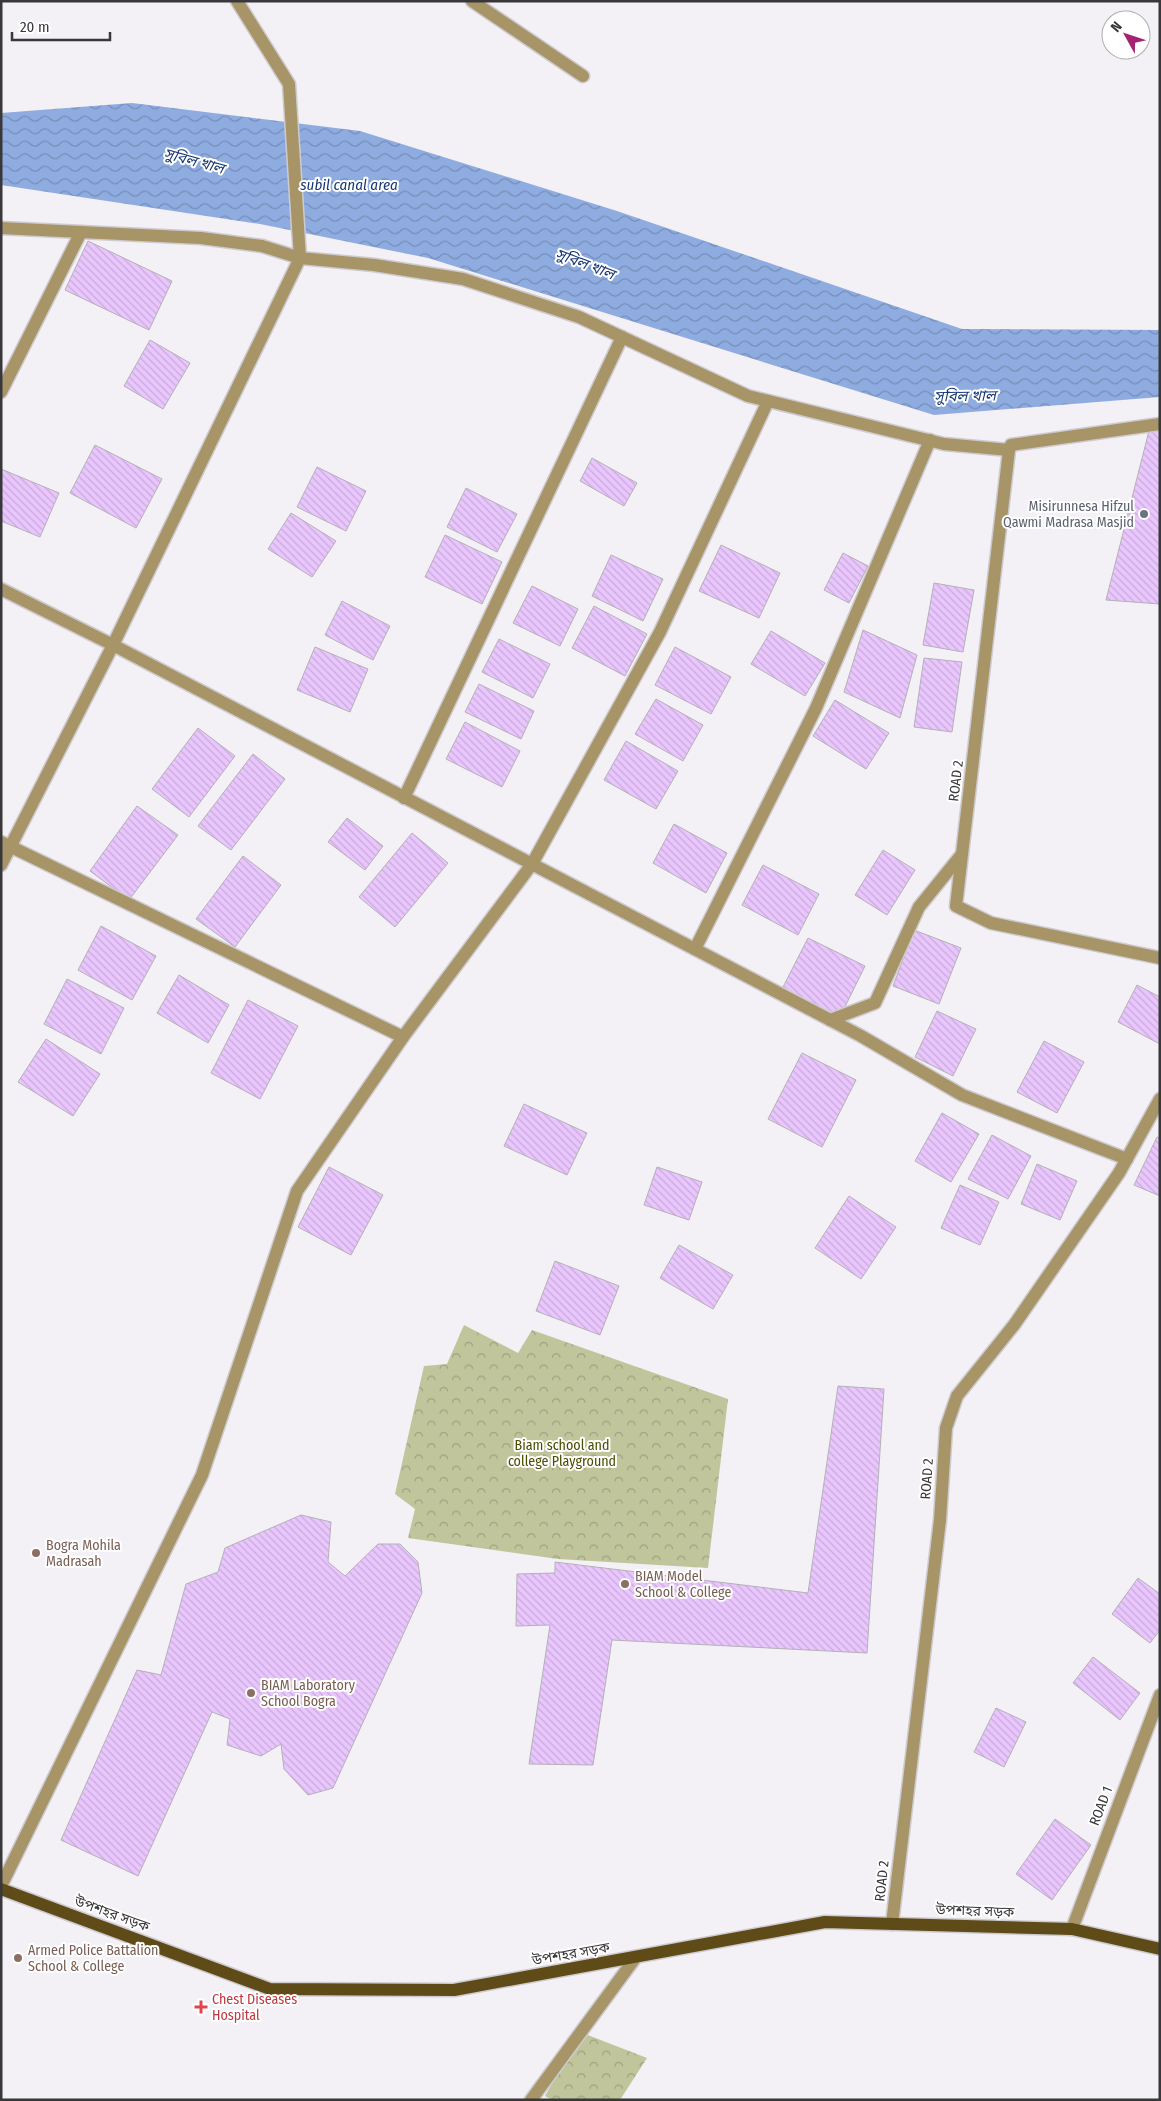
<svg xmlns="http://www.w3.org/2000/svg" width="1161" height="2101" viewBox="0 0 1161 2101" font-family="'Fira Sans Condensed','Noto Sans Bengali',sans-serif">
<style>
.park{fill:url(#park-crowns)}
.water{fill:url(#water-waves)}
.building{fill:url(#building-back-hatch);stroke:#b4b1b6}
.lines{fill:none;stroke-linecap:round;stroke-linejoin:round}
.minor-casing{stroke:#cecbd0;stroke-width:15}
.major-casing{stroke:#cecbd0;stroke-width:15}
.minor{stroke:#a79568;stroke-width:12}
.major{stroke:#5e4b17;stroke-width:12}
.worship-dot{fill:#6b7280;stroke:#fff;stroke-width:2}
.education-dot{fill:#8d6e63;stroke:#fff;stroke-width:2}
.health-dot{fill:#e0444e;stroke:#fff;stroke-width:2}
.labels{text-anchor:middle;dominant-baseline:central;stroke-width:4;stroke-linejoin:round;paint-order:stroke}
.worship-label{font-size:14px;fill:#5b616d;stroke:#fff;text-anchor:end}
.street-label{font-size:14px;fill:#383739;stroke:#fff}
.park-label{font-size:14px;fill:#4b4d00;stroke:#fff}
.education-label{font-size:14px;fill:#785e54;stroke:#fff;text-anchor:start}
.health-label{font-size:14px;fill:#be3a42;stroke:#fff;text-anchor:start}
.water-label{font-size:15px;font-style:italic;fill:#173674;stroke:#fff}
</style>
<defs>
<pattern id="park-crowns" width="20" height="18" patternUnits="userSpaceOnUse" patternTransform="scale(1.25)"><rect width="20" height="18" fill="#c1c59c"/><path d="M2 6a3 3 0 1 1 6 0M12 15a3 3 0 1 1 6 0" fill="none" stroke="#9ea180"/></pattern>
<pattern id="water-waves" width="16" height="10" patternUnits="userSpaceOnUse" patternTransform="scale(1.25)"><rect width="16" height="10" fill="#8face1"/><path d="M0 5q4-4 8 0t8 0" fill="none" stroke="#768db7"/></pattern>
<pattern id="building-back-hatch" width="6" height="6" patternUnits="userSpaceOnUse" patternTransform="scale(1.25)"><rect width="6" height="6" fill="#e9c6fe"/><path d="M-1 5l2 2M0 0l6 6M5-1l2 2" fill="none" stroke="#c9abda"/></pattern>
</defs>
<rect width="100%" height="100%" fill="#f3f0f6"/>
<g class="park">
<path d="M464,1325L518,1353L532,1330L728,1399L708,1568L558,1559L408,1538L415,1509L395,1494L424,1366L447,1364Z"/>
<path d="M580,2032L647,2058L620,2100H552L545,2096Z"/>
</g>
<path class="water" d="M132,103L360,131L617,211L962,329L1160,330V397L934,415L428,258L260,224L1,185V113Z"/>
<g class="building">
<path d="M88,241L172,281L149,330L65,290Z"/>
<path d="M150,340L190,363L163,409L124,386Z"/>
<path d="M1150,427H1160V604L1106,600Z"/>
<path d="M95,445L162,479L136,528L70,493Z"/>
<path d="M592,458L637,483L624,506L580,481Z"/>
<path d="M317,467L366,491L346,531L297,507Z"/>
<path d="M1,469L59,493L40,537L1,521Z"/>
<path d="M466,488L517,514L497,552L447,527Z"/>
<path d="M291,513L336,541L312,577L268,549Z"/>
<path d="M445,535L502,562L482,604L425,577Z"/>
<path d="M721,545L780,573L759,618L699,591Z"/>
<path d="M843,553L868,566L849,603L824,590Z"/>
<path d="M611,555L663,579L643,621L592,596Z"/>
<path d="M934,583L974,590L963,652L923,645Z"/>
<path d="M532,586L578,609L560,646L513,623Z"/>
<path d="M342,601L390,626L373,660L325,635Z"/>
<path d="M594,606L647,634L625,676L572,648Z"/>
<path d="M863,630L917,655L900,718L844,692Z"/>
<path d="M771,631L825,663L805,696L751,664Z"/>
<path d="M499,639L550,664L533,698L482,672Z"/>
<path d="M315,647L368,669L350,712L297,690Z"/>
<path d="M675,647L731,677L711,714L655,685Z"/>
<path d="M924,658L962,662L952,732L914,727Z"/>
<path d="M479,684L534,711L521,739L465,712Z"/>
<path d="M656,699L703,725L683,761L635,734Z"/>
<path d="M835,700L889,733L866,769L813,736Z"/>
<path d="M465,722L520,751L502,787L446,759Z"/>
<path d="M198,728L235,756L189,817L152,789Z"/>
<path d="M626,741L678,771L656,809L604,780Z"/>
<path d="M253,754L285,779L231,850L198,826Z"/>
<path d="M137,806L178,835L129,900L90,871Z"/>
<path d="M347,818L383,846L365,870L328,842Z"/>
<path d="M674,824L727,853L706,893L653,863Z"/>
<path d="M412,833L448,863L395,927L359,897Z"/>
<path d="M883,850L915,870L887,915L855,895Z"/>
<path d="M243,856L281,885L235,947L196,919Z"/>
<path d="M763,865L819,894L798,935L742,905Z"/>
<path d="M101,926L156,956L132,1000L78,970Z"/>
<path d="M914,930L961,948L939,1004L893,986Z"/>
<path d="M808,938L865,966L840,1017L782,989Z"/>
<path d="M179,975L229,1005L208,1043L157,1013Z"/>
<path d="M67,979L124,1008L101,1054L44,1024Z"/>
<path d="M1137,985L1160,997V1044L1118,1022Z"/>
<path d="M248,1000L298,1026L260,1099L211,1073Z"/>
<path d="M937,1011L976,1029L953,1076L915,1057Z"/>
<path d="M46,1039L100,1074L73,1116L18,1082Z"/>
<path d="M1044,1041L1084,1062L1057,1113L1017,1092Z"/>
<path d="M802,1053L856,1080L822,1147L768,1119Z"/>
<path d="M524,1104L587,1133L567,1175L504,1146Z"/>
<path d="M942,1113L979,1134L951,1182L915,1161Z"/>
<path d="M992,1135L1031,1156L1008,1199L968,1179Z"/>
<path d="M1157,1137L1160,1138V1196L1134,1185Z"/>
<path d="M1037,1164L1077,1181L1060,1220L1021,1204Z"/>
<path d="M329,1167L383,1195L351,1255L298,1227Z"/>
<path d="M657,1167L702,1182L689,1220L644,1205Z"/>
<path d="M960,1185L999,1202L980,1245L941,1228Z"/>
<path d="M849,1196L896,1227L861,1279L815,1248Z"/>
<path d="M679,1245L733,1275L713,1309L660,1278Z"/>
<path d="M555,1261L619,1286L600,1335L536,1311Z"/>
<path d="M838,1386L884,1389L867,1653L612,1640L593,1765L529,1764L550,1625L516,1626L517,1574L555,1573V1562L808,1593Z"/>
<path d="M301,1515L331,1522L328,1562L345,1576L378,1544H400L418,1562L422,1593L333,1788L308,1795L284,1769L281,1744L261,1756L227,1745L230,1719L212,1712L138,1876L61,1840L137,1670L161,1675L186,1584L218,1572L225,1548Z"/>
<path d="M1138,1578L1160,1594V1630L1150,1643L1112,1614Z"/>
<path d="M1093,1657L1140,1693L1120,1720L1073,1683Z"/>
<path d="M996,1708L1026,1722L1004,1767L974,1752Z"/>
<path d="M1055,1819L1091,1845L1052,1900L1016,1874Z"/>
</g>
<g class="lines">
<g class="minor-casing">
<g id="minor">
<path d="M472,1L583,76"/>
<path d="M1,228L201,238L262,246L300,258L374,265L463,279L579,317L748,396L944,444L1009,450L1011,445L1160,424"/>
<path d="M1,392L81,232"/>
<path d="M1009,450L956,906L991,923L1160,958"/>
<path d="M1,589L113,645L861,1036L962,1095L1127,1159"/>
<path d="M404,798L622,337"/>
<path d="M1,842L403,1037"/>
<path d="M1,865L113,645L300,258L289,84L237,1"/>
<path d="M695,949L816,708L930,440"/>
<path d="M830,1020L875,1003L919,907L962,854"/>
<path d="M1,1886L202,1475L297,1191L403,1037L532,864L660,632L768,401"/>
<path d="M892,1924L940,1520L946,1428L957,1396L1014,1325L1119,1173L1160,1099"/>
<path d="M1072,1929L1160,1695"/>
<path d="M531,2100L636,1957"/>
</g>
</g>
<g class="major-casing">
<path id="major" d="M1,1889L270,1989L454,1990L825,1922L1072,1929L1160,1949"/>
</g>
<use href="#minor" class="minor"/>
<use href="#major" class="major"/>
</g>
<circle class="worship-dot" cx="1144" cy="514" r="5"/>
<g class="education-dot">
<circle cx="36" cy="1553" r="5"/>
<circle cx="625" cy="1584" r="5"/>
<circle cx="251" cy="1693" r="5"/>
<circle cx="18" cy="1958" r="5"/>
</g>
<path class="health-dot" d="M198.5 1999.5h5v5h5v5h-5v5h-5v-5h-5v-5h5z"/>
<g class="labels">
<g class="worship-label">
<text x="1134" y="506">Misirunnesa Hifzul<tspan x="1134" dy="16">Qawmi Madrasa Masjid</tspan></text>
</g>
<g class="street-label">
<text transform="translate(956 781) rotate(-83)">ROAD 2</text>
<text transform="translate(927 1479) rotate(-86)">ROAD 2</text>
<text transform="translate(1101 1806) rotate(-69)">ROAD 1</text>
<text transform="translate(882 1881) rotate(-84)">ROAD 2</text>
<text transform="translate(975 1911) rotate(2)">উপশহর সড়ক</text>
<text transform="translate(112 1914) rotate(20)">উপশহর সড়ক</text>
<text transform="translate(571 1954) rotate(-10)">উপশহর সড়ক</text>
</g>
<g class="park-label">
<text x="562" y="1445">Biam school and<tspan x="562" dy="16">college Playground</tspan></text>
</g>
<g class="education-label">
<text x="46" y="1545">Bogra Mohila<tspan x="46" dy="16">Madrasah</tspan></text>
<text x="635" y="1576">BIAM Model<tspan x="635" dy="16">School &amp; College</tspan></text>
<text x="261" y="1685">BIAM Laboratory<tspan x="261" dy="16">School Bogra</tspan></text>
<text x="28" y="1950">Armed Police Battalion<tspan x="28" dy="16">School &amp; College</tspan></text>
</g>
<g class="health-label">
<text x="212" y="1999">Chest Diseases<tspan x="212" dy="16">Hospital</tspan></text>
</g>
<g class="water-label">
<text transform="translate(194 161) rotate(15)">সুবিল খাল</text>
<text x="349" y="185">subil canal area</text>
<text transform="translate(585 264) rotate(21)">সুবিল খাল</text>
<text transform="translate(965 396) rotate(-1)">সুবিল খাল</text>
</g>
</g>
<rect width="1161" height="2101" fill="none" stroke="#383739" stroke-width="5"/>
<g transform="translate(1126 35) rotate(310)"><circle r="24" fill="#ffffff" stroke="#afafb0"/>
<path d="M0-4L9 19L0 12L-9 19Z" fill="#a42271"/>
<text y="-8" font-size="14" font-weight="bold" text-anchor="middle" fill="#383739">N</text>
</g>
<path d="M12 32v8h98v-8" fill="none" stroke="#383739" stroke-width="2.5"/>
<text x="20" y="32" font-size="15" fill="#383739" stroke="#ffffff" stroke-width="4" paint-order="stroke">20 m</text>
</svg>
